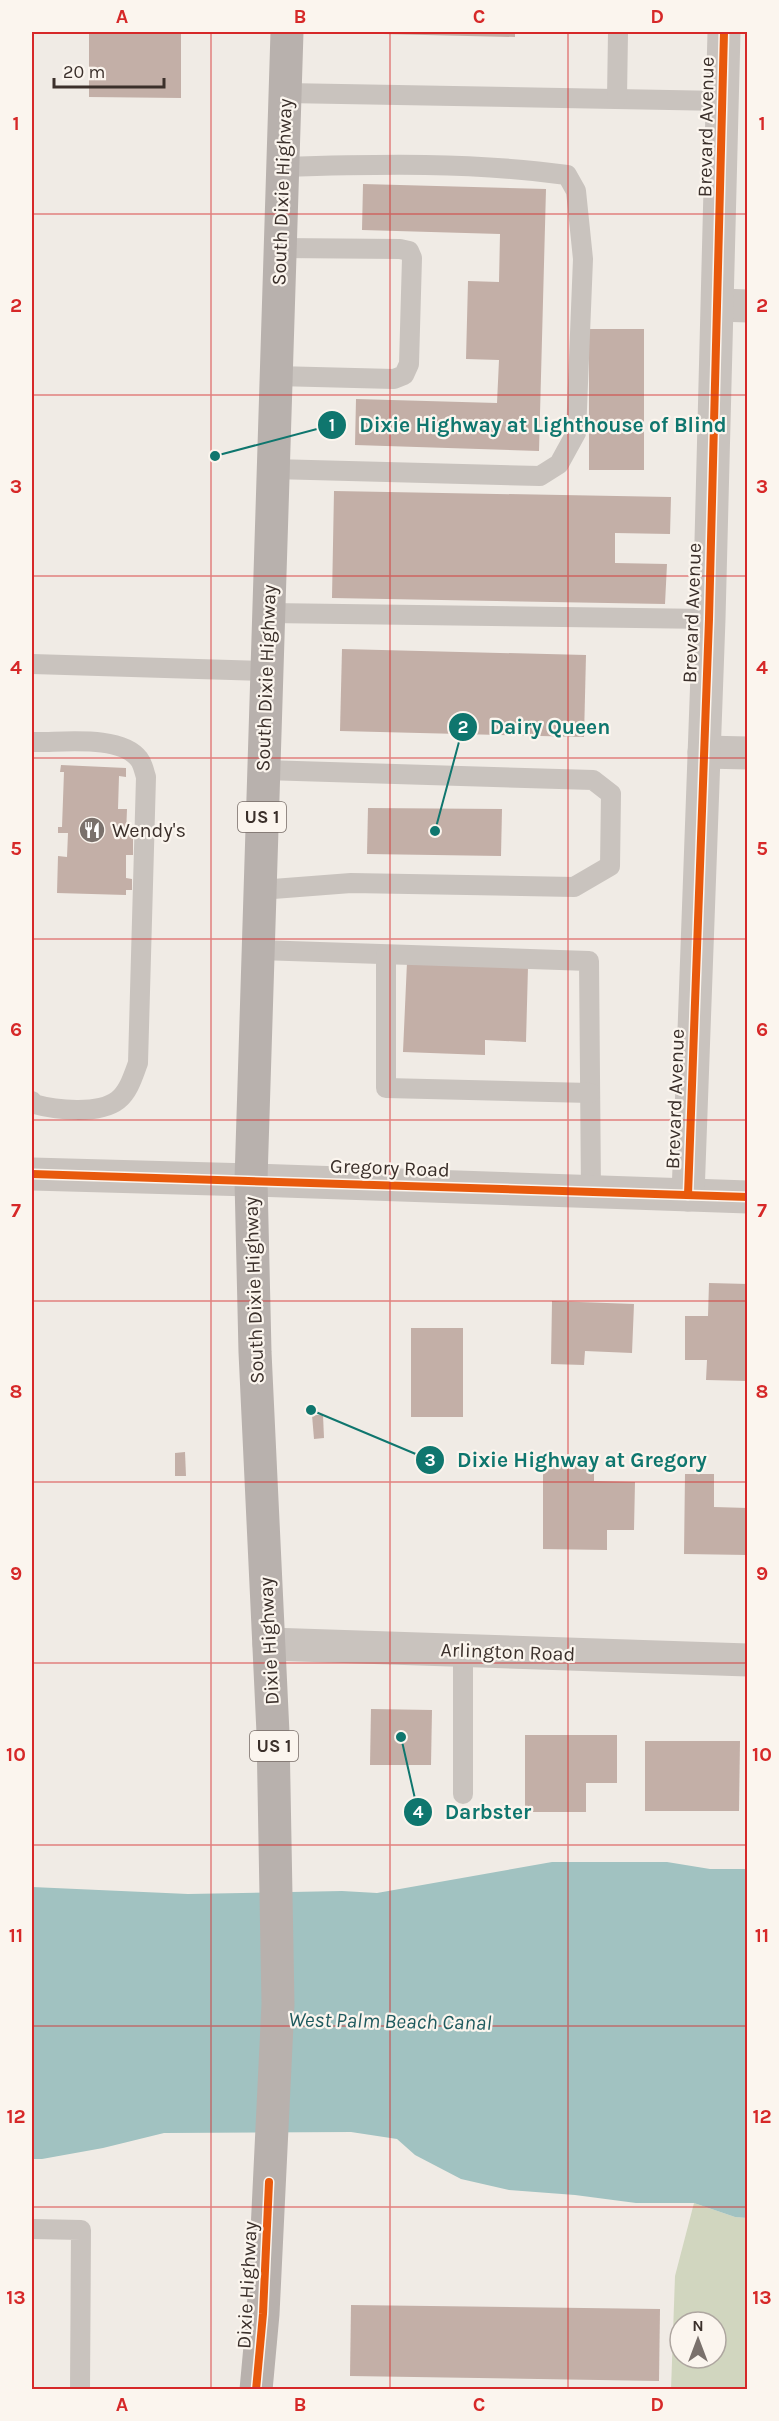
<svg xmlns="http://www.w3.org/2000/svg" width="779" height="2421" viewBox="0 0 779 2421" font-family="Karla,sans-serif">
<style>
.green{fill:#d1d6bf;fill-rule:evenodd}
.water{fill:#a1c2c1}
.building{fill:#c3afa7}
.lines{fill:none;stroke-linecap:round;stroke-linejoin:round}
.service{stroke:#c9c3be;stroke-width:20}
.minor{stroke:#c9c3be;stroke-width:33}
.tertiary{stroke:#c9c3be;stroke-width:33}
.primary{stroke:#b8b1ad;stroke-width:33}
.cycleway-casing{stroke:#fbf5ee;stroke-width:11}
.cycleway{stroke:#e8590c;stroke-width:8}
.grid{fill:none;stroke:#d62828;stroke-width:1.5;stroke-opacity:0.55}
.labels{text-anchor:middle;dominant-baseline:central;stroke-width:4.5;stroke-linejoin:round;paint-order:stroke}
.shield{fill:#fbf5ee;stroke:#756b66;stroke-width:1.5}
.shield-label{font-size:18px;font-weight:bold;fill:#3b302b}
.street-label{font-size:20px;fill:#3b302b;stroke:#fbf5ee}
.poi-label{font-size:20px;fill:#3b302b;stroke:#fbf5ee;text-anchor:start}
.water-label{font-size:21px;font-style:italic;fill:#1f5a5e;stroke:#fbf5ee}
.leader{fill:none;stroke:#0f766e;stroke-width:2}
.callout-dot{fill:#0f766e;stroke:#fbf5ee;stroke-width:2}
.mark-label{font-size:18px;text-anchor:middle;font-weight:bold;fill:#fff}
.callout-label{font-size:21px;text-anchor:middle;font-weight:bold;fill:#0f766e;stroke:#fbf5ee;stroke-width:4.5;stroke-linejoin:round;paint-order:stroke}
.neatline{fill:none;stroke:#d62828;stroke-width:2}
.grid-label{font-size:20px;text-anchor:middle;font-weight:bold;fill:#d62828}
</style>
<rect width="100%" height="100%" fill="#f0ebe5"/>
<path class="green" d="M694,2203L735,2217L747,2218V2389L671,2390L675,2276ZM680,2322H716V2358H680Z"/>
<path class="water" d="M552,1862H667L710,1869H747V2218L735,2217L694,2203H636L575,2195L509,2190L461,2179L415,2155L397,2139L351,2132L164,2133L103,2148L42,2159H32V1887L188,1894L342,1891L377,1893Z"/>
<g class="building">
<path d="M89,32H181V98L89,97Z"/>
<path d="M383,32H515V37L383,34Z"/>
<path d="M363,184L546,189L539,451L355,445L356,399L497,403L499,360L466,359L468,281L499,282L500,234L362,230Z"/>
<rect x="589" y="329" width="55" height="141"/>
<path d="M334,491L671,497L670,534L615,533V563L667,564L665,604L332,598Z"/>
<path d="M342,649L586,655L584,737L340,731Z"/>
<path d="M61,765L126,768V777L119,776L118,809H127L126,835H133V855H126V878L132,879V890H126V895L57,893L58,856L67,857L68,833H58V827H62L64,772H60Z"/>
<path d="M368,808L502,809L501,856L367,854Z"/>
<path d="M407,962L528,967L526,1042L485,1040V1055L403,1052Z"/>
<path d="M709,1283L748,1284V1381L706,1380L707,1360H685V1316H708Z"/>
<path d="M552,1301L634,1304L632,1353L585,1351L584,1365L551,1364Z"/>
<rect x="411" y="1328" width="52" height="89"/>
<path d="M312,1415H323L324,1438L314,1439Z"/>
<path d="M185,1452L186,1476H175V1453Z"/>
<path d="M543,1465L594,1466V1481L635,1482L634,1530H607V1550L543,1549Z"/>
<path d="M685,1474H714V1507L748,1508V1555L684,1554Z"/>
<path d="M371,1709L432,1710L431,1765H370Z"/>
<path d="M525,1735H617V1783H586V1812H525Z"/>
<path d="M645,1741H740L739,1811H645Z"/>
<path d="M351,2305L660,2309L659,2381L350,2376Z"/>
</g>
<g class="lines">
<g class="service">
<path d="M285,93L723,101"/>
<path d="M617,98L618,32"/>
<path d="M276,376L394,379L404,375L409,364L412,258L409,251L400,249L280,248"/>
<path d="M273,469L540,476L559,464L576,433L583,259L576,191L567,175C473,162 378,164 283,167"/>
<path d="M269,613L709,619"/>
<path d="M32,664L266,671"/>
<path d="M32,742C60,743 120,734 139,759C143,764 144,771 146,777L138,1063C133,1076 129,1091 118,1100C99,1115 55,1110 34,1104L32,1101"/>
<path d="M260,890L351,883L574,887L610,866L611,794L593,780L264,770"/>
<path d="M259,950L589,961L591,1192"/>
<path d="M386,955V1088L590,1093"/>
<path d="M463,1650V1794"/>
<path d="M32,2229L81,2230L80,2390"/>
</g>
<g class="minor">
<path d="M718,305L748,306"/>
<path d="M704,752L748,753"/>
<path d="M251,1180L748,1197"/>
<path d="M688,1195L709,619L724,32"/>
<path d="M269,1644L748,1660"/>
</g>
<path class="tertiary" d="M32,1174L251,1180"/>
<path class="primary" d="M256,2390L263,2314L278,2004L273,1733L255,1352L251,1180L287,32"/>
<g class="cycleway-casing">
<g id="cycleway">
<path d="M32,1174L748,1197"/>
<path d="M688,1195L709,619L724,32"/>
<path d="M256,2390L263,2314L269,2182"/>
</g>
</g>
<use href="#cycleway" class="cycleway"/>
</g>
<path class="grid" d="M211,32V2390M390,32V2390M568,32V2390M32,214H748M32,395H748M32,576H748M32,758H748M32,939H748M32,1120H748M32,1301H748M32,1482H748M32,1663H748M32,1845H748M32,2026H748M32,2207H748"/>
<defs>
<g id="restaurant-disc" transform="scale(1.35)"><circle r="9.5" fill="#7a716c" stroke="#fbf5ee"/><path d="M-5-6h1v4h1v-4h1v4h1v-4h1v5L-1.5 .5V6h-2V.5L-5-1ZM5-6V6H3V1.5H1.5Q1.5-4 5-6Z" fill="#fff"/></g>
</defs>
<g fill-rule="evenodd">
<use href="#restaurant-disc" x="92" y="830"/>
</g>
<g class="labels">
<g class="shield">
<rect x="238" y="802" width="48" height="30" rx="4.5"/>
<rect x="250" y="1731" width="48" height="30" rx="4.5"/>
</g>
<g class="shield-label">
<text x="262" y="817">US 1</text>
<text x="274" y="1746">US 1</text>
</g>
<g class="street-label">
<text transform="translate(706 127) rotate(-89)">Brevard Avenue</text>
<text transform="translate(282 192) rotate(-88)">South Dixie Highway</text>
<text transform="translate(692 613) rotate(-88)">Brevard Avenue</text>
<text transform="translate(266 678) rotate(-88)">South Dixie Highway</text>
<text transform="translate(675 1099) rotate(-88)">Brevard Avenue</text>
<text transform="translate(390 1168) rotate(2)">Gregory Road</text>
<text transform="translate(254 1290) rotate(-92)">South Dixie Highway</text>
<text transform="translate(269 1641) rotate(-93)">Dixie Highway</text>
<text transform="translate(508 1652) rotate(2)">Arlington Road</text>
<text transform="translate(247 2285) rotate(-87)">Dixie Highway</text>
</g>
<g class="poi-label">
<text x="112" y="830">Wendy's</text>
</g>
<g class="water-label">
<text transform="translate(390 2021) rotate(1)">West Palm Beach Canal</text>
</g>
</g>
<path class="leader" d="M215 456L332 425M435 831L463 727M311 1410L430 1460M401 1737L418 1812"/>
<g class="callout-dot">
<circle cx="215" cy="456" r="6"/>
<circle cx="435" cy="831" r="6"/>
<circle cx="311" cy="1410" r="6"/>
<circle cx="401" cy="1737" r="6"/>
<circle cx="332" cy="425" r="15"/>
<circle cx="463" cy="727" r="15"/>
<circle cx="430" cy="1460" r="15"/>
<circle cx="418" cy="1812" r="15"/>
</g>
<g class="mark-label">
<text x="332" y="431">1</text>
<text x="463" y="733">2</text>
<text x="430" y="1466">3</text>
<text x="418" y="1818">4</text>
</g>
<g class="callout-label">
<text x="543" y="432">Dixie Highway at Lighthouse of Blind</text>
<text x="550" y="734">Dairy Queen</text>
<text x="582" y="1467">Dixie Highway at Gregory</text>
<text x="488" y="1819">Darbster</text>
</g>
<rect width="779" height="2421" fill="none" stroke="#fbf5ee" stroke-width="66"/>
<g transform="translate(698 2340)"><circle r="28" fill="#fbf5ee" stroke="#aea6a0" stroke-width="1.5"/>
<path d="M0-4.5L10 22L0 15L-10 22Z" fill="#7a716c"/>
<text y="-9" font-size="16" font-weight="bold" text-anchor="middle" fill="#3b302b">N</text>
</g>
<path d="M54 78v9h110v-9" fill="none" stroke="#3b302b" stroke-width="3"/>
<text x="63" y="78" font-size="18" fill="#3b302b" stroke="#fbf5ee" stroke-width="4.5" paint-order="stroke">20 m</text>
<rect x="33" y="33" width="713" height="2355" class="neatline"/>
<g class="grid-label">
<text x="122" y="23">A</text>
<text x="300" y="23">B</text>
<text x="479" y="23">C</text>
<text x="657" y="23">D</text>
<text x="16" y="130">1</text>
<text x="762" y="130">1</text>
<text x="16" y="312">2</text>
<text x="762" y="312">2</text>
<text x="16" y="493">3</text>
<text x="762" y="493">3</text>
<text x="16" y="674">4</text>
<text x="762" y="674">4</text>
<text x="16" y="855">5</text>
<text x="762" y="855">5</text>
<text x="16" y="1036">6</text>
<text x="762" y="1036">6</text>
<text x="16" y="1217">7</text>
<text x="762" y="1217">7</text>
<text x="16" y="1398">8</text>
<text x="762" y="1398">8</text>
<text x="16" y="1580">9</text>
<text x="762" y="1580">9</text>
<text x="16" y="1761">10</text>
<text x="762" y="1761">10</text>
<text x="16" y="1942">11</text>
<text x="762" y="1942">11</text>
<text x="16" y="2123">12</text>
<text x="762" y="2123">12</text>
<text x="16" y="2304">13</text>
<text x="762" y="2304">13</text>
<text x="122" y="2411">A</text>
<text x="300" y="2411">B</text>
<text x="479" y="2411">C</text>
<text x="657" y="2411">D</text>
</g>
</svg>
